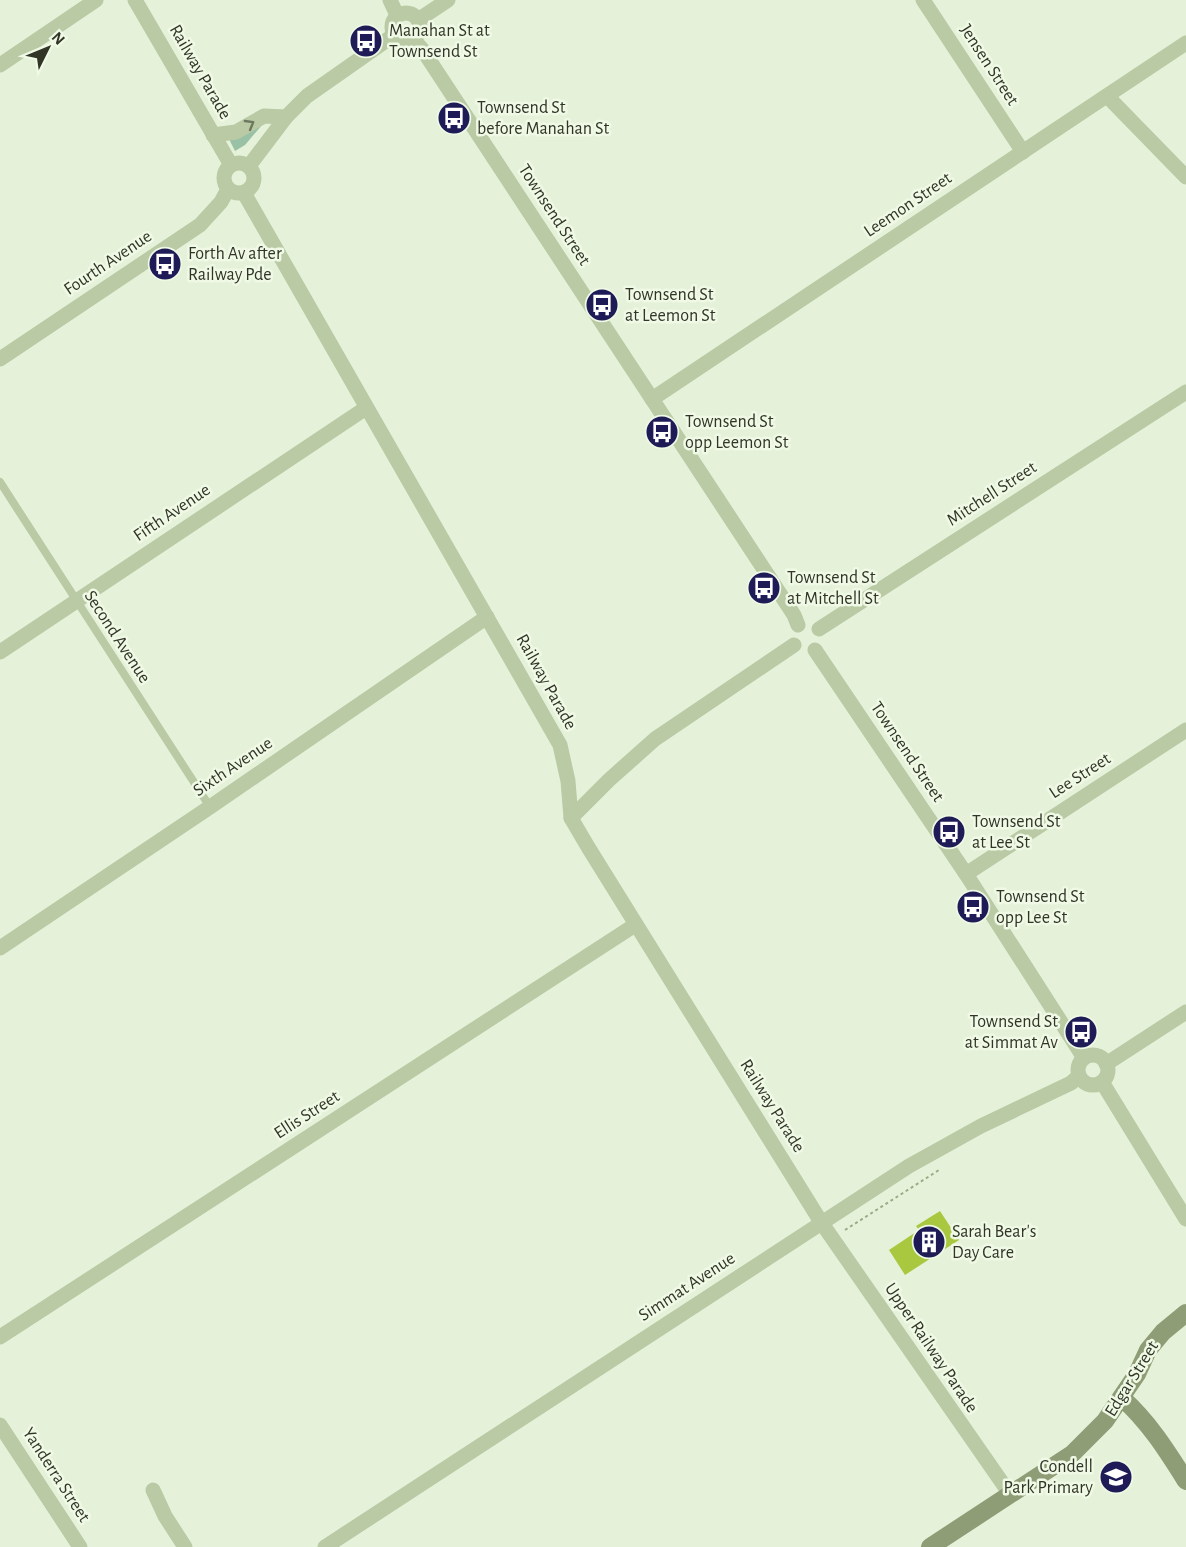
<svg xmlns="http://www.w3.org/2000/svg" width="1186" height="1547" viewBox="0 0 1186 1547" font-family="'Alegreya Sans',sans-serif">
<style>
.green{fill:#99c1a5}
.building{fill:#a9c840}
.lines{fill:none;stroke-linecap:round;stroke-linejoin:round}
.path{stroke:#9cab87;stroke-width:2;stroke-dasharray:3 3;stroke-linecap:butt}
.lane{stroke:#b9caa5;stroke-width:8}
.street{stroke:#b9caa5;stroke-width:15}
.secondary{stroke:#8f9d76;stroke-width:18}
.oneway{stroke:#6e785f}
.labels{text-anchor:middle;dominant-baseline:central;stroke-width:5;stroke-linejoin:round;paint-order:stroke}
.poi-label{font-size:18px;fill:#313526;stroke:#eff9e5;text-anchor:start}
.street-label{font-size:18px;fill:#313526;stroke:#eff9e5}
</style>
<rect width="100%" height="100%" fill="#e5f2d9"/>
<path class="green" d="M262,125L245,145L235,151L229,139Z"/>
<path class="building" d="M940,1211L959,1240L905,1275L889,1250L919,1230L916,1226Z"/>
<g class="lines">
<path class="path" d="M845,1230L939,1170"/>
<path class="lane" d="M0,482L210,807"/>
<g class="street">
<path d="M135,0L231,165"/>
<path d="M390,0L397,15"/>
<path d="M923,0L1023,152"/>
<circle cx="406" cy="27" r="14"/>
<path d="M418,20L448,0"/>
<path d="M413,39L422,49L794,615L798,625"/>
<path d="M0,65L96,0"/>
<path d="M1107,96L1186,177"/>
<path d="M213,135L236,132L264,116L286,117"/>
<circle cx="239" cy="178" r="15"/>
<path d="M249,166L286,117L307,96L394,35"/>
<path d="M244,193L560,745L568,781L571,818L588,847L821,1222L1010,1494"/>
<path d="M0,359L200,225L221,202L228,189"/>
<path d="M652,399L1186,43"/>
<path d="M819,629L1186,392"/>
<path d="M815,650L966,874L1084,1058"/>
<path d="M0,652L366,408"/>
<path d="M571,818L609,780L655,739L794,645"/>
<path d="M966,874L1186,730"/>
<path d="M0,948L210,807L487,617"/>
<circle cx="1093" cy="1070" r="15"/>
<path d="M1106,1064L1186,1012"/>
<path d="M1102,1082L1186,1219"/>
<path d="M0,1337L635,925"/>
<path d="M0,1425L80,1547"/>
<path d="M153,1490L165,1516L185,1547"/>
<path d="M325,1547L909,1166L981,1126L1071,1083L1079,1076"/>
</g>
<g class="secondary">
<path d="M1122,1398C1149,1422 1167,1451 1186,1481"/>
<path d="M930,1547L1072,1454L1105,1421L1137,1374L1148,1350L1163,1332L1186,1313"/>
</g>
</g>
<defs><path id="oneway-chevron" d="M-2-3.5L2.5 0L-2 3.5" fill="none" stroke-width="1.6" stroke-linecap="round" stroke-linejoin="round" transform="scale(1.5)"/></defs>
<use class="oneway" href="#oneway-chevron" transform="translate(250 124) rotate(-30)"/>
<defs>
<g id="bus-disc" transform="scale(1.725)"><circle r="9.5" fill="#1e1b57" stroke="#eff9e5"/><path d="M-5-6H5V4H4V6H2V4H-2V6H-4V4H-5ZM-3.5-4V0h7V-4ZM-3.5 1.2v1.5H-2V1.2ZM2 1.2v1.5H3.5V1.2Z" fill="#fff"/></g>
<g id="building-disc" transform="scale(1.725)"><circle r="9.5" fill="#1e1b57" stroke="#eff9e5"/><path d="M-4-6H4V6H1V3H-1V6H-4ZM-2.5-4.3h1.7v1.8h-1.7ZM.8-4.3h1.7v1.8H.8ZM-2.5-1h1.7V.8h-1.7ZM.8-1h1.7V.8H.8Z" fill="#fff"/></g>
<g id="school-disc" transform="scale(1.725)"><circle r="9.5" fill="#1e1b57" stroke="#eff9e5"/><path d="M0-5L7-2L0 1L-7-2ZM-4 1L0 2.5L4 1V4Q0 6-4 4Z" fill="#fff"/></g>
</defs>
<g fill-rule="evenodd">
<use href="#bus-disc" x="366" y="41"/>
<use href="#bus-disc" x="454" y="118"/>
<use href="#bus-disc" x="165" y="264"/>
<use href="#bus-disc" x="602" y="305"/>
<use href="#bus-disc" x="662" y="432"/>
<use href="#bus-disc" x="764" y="588"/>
<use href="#bus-disc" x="949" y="832"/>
<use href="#bus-disc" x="973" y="907"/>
<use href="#bus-disc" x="1081" y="1032"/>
<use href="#building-disc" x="929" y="1242"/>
<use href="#school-disc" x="1116" y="1477"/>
</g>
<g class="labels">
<g class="poi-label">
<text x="389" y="31">Manahan St at<tspan x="389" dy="21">Townsend St</tspan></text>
<text x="477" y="108">Townsend St<tspan x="477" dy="21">before Manahan St</tspan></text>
<text x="188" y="254">Forth Av after<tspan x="188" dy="21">Railway Pde</tspan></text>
<text x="625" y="295">Townsend St<tspan x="625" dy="21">at Leemon St</tspan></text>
<text x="685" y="422">Townsend St<tspan x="685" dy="21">opp Leemon St</tspan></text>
<text x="787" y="578">Townsend St<tspan x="787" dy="21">at Mitchell St</tspan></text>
<text x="972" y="822">Townsend St<tspan x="972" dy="21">at Lee St</tspan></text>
<text x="996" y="897">Townsend St<tspan x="996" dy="21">opp Lee St</tspan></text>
<text x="1058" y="1022" text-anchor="end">Townsend St<tspan x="1058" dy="21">at Simmat Av</tspan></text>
<text x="952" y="1232">Sarah Bear's<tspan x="952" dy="21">Day Care</tspan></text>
<text x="1093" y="1467" text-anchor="end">Condell<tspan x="1093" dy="21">Park Primary</tspan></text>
</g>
<g class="street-label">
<text transform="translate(989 65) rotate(57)">Jensen Street</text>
<text transform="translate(200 72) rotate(60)">Railway Parade</text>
<text transform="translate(908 205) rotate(-34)">Leemon Street</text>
<text transform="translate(554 215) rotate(57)">Townsend Street</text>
<text transform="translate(108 263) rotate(-34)">Fourth Avenue</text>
<text transform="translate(992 494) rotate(-33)">Mitchell Street</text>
<text transform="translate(172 513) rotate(-34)">Fifth Avenue</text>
<text transform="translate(117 637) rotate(57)">Second Avenue</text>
<text transform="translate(546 682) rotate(61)">Railway Parade</text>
<text transform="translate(907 752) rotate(56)">Townsend Street</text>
<text transform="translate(233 767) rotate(-34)">Sixth Avenue</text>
<text transform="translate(1080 776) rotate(-33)">Lee Street</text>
<text transform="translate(772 1106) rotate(58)">Railway Parade</text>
<text transform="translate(307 1115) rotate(-33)">Ellis Street</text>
<text transform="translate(687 1287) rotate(-33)">Simmat Avenue</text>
<text transform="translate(931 1348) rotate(56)">Upper Railway Parade</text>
<text transform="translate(1132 1379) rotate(-58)">Edgar Street</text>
<text transform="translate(56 1475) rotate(57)">Yanderra Street</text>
</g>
</g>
<g transform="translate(48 48) rotate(47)" stroke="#eff9e5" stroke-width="4.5" paint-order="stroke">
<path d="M0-4.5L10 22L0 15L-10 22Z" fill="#313526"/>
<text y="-9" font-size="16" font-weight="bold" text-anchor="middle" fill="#313526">N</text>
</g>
</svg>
